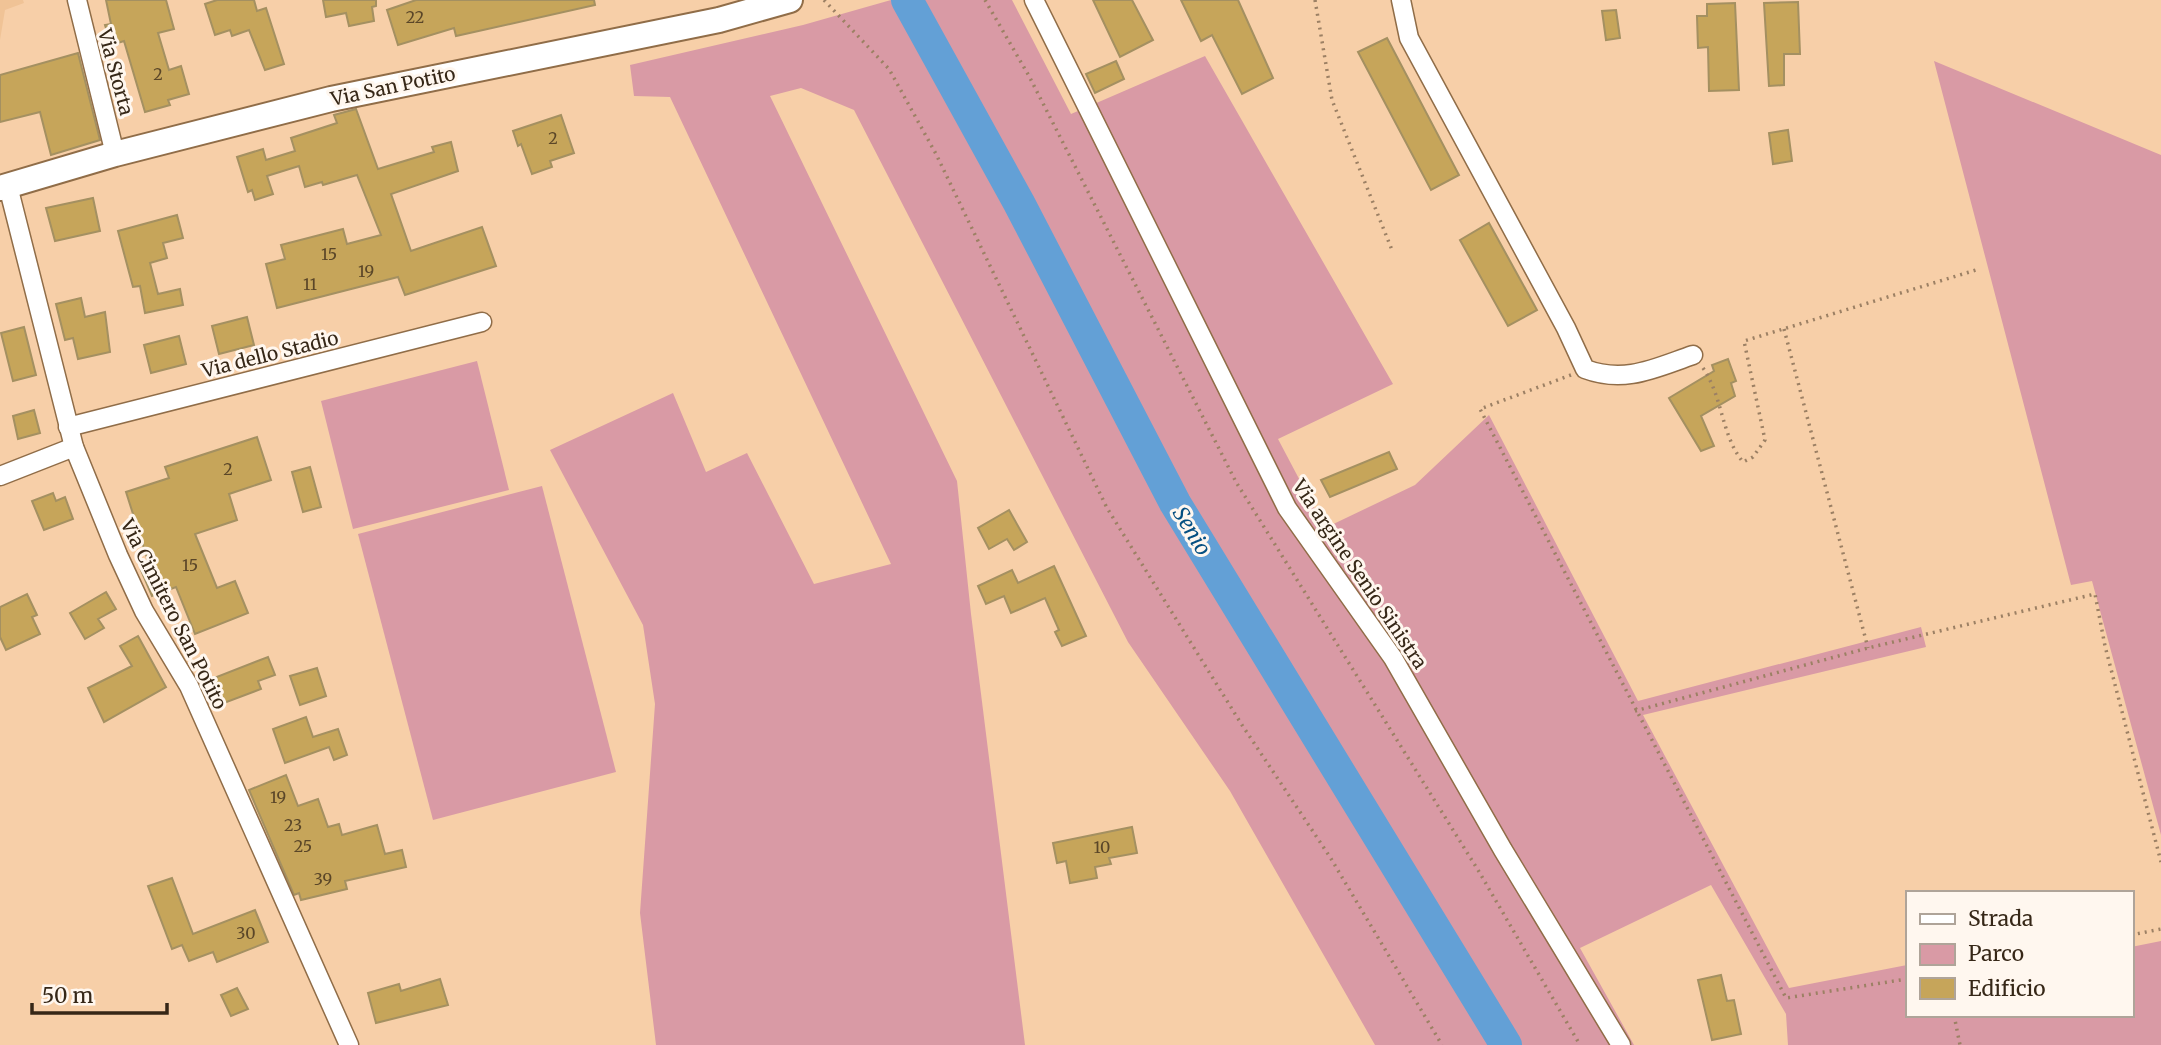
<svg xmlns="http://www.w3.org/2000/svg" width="2161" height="1045" viewBox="0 0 2161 1045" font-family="Merriweather,serif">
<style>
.built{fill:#f0c396}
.green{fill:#d99aa5}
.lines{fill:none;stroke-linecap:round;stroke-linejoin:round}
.river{stroke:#63a0d6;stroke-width:32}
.building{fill:#c6a55a;stroke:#a49061;stroke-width:2}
.street-casing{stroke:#906d48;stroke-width:21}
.secondary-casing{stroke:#906d48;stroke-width:28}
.path{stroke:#9c8064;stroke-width:3.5;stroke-dasharray:2 5;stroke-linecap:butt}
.street{stroke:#fff;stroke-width:18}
.secondary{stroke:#fff;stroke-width:24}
.labels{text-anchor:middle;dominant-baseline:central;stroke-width:6;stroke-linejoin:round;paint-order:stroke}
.number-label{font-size:16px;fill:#5a4628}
.street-label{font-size:19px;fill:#362717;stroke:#fff7ef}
.water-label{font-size:21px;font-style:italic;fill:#054f81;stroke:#fff7ef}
</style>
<rect width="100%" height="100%" fill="#f7cfa8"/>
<path class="built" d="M0,0H23L24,3L5,10L0,40Z"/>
<g class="green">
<path d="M891,0H1012L1071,114L1205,56L1393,384L1278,439L1325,528L1415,485L1489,415L1638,701L1921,627L1926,647L1643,715L1789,988L1907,965V1015H2131V947L2161,941V1045H1788L1786,1014L1711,885L1580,948L1634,1045H1375L1230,791L1128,642L854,110L801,88L770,96L957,481L971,614L1025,1045H656L640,913L655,704L643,625L550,450L673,393L706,472L747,453L814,584L891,564L670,97L634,96L630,65L803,25Z"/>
<path d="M1934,61L2161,155V835L2092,581L2071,585Z"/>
<path d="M477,361L509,490L353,529L321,401Z"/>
<path d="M542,486L616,772L433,820L358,534Z"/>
</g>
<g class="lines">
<path class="river" d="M907,0L1019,203L1175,503L1506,1045"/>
</g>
<g class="building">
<path d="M106,0H166L174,29L158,33L169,70L181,66L189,94L168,100L170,105L145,112L124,41L111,45L105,25L111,24Z"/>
<path d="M217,0H254L257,11L266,8L284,64L265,70L249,30L232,36L230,30L215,35L205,4Z"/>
<path d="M323,0H376V6L372,7L374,21L349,26L346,13L326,17Z"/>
<path d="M416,0H594L595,5L456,36L454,28L398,45L387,10Z"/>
<path d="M1093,0H1132L1153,40L1120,57Z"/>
<path d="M1181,0H1238L1273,78L1242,94L1212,35L1201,41Z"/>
<path d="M1798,2L1800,54H1784V85L1769,86L1764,3Z"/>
<path d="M1735,3L1739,90L1709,91L1708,47L1698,48L1697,16H1707V4Z"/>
<path d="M1616,10L1620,38L1606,40L1602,11Z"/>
<path d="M1387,38L1459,175L1431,190L1358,52Z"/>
<path d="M78,53L100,140L51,155L40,112L0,122V75Z"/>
<path d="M1116,61L1124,79L1095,93L1086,74Z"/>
<path d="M356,109L378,169L434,152L432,147L451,142L458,171L391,194L411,251L482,227L496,266L405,295L398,277L277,308L266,264L285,259L281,245L343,229L347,244L381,235L357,175L323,185L322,182L305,187L299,166L267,176L273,194L255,200L252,190L248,192L237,157L263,149L266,160L295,151L291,138L337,123L334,115Z"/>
<path d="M561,115L574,153L550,161L552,167L532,174L521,144L518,146L513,131Z"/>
<path d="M1788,130L1792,161L1773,164L1769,133Z"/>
<path d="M93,198L100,231L55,241L46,208Z"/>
<path d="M177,215L183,238L163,243L167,258L150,263L158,294L180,289L183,305L145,313L140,286L133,287L118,231Z"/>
<path d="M1489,223L1537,310L1508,326L1460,240Z"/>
<path d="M81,298L85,317L105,312L110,352L78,359L73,338L65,340L56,304Z"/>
<path d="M247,317L254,345L219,354L212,326Z"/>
<path d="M24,327L36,375L13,381L1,333Z"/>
<path d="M179,336L186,364L151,373L144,345Z"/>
<path d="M1728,359L1736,381L1731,383L1735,396L1701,416L1714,446L1701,451L1669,398L1714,371L1712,365Z"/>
<path d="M34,410L40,433L18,439L13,416Z"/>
<path d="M257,437L271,480L229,494L237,520L195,534L217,588L235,581L248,613L195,634L176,587L152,596L141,570L150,567L126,492L169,478L165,467Z"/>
<path d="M1389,452L1397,469L1330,497L1321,480Z"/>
<path d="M310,467L321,507L303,512L292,472Z"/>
<path d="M53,493L56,501L65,497L73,519L44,530L32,501Z"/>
<path d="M1009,510L1027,542L1014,550L1007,539L989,549L978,528Z"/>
<path d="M1054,566L1086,636L1062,646L1055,632L1059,630L1045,598L1011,613L1004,596L986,604L978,586L1012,570L1018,583Z"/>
<path d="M106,592L116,609L98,619L104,628L85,639L70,613Z"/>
<path d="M27,594L37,615L32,617L40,634L6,650L0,637V607Z"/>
<path d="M138,636L166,687L104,722L88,688L132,666L120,646Z"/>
<path d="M268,657L275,675L258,681L261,689L224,703L214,678Z"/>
<path d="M317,668L326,696L300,705L290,676Z"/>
<path d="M306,717L313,737L338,729L347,755L334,760L329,747L285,763L273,729Z"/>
<path d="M286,775L298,806L318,799L328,827L339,824L342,835L377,825L385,854L402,850L406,867L345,881L347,889L301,900L299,893L294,895L249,790Z"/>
<path d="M1132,827L1137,853L1109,858L1111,864L1095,867L1097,878L1070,883L1066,861L1057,863L1053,843Z"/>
<path d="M172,878L193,934L255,910L268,942L217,962L213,952L189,961L182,945L172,949L148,886Z"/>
<path d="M1721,975L1727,1001L1734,1000L1741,1034L1712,1040L1698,980Z"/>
<path d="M440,979L448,1005L376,1023L368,993L399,984L401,991Z"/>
<path d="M237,988L248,1009L231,1016L221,995Z"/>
</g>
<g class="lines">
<g class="street-casing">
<g id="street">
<path d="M77,0L115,154"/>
<path d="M1034,0L1287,508L1393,658L1503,850L1621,1045"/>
<path d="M1401,0L1409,38L1566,328L1585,369C1625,384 1655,368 1693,355"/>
<path d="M8,186L74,447L118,555L144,611L189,686L349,1045"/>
<path d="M68,427L482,322"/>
<path d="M0,476L74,447"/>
</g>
</g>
<g class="secondary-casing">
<path id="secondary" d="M0,188L115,154L331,99L719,20L790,0"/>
</g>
<g class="path">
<path d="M824,0L889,69L936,154L1107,508L1242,725L1330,857L1442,1045"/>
<path d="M985,0L1029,76L1236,482L1478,870L1580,1045"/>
<path d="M1315,0L1332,100L1392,250"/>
<path d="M1784,329L1868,648"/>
<path d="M1703,368C1723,397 1721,435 1743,462L1753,457L1765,440L1744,341L1976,270"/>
<path d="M1571,375L1480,409L1786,998L1907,979"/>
<path d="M1635,711L1868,648L2095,594L2105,646L2161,862"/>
<path d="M2131,935L2161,929"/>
<path d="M1954,1015L1960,1045"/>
</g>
<use href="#street" class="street"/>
<use href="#secondary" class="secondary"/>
</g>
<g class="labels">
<g class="number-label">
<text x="415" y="17">22</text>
<text x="158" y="74">2</text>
<text x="553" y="138">2</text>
<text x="329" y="254">15</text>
<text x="366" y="271">19</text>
<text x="310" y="284">11</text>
<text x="228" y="469">2</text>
<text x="190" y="565">15</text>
<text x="278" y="797">19</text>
<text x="293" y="825">23</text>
<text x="303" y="846">25</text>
<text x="1102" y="847">10</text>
<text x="323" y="879">39</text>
<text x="246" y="933">30</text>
</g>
<g class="street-label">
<text transform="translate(116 72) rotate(75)">Via Storta</text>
<text transform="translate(393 86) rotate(-12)">Via San Potito</text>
<text transform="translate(270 354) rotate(-14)">Via dello Stadio</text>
<text transform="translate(1360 574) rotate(56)">Via argine Senio Sinistra</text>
<text transform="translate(174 614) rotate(63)">Via Cimitero San Potito</text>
</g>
<g class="water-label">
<text transform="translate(1192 531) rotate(59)">Senio</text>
</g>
</g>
<rect x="1906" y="891" width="228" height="126" fill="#fff7ef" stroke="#afa499" stroke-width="2"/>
<rect x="1920" y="914" width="35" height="10" fill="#ffffff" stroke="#afa499" stroke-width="2"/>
<text x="1968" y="926" font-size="21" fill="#362717">Strada</text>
<rect x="1920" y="944" width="35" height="21" fill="#d99aa5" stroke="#afa499" stroke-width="2"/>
<text x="1968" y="961" font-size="21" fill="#362717">Parco</text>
<rect x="1920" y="978" width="35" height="21" fill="#c6a55a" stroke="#afa499" stroke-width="2"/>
<text x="1968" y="996" font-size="21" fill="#362717">Edificio</text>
<path d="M32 1003v10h135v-10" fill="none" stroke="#362717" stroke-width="3.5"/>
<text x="42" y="1003" font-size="21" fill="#362717" stroke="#fff7ef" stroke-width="5" paint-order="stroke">50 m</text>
</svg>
